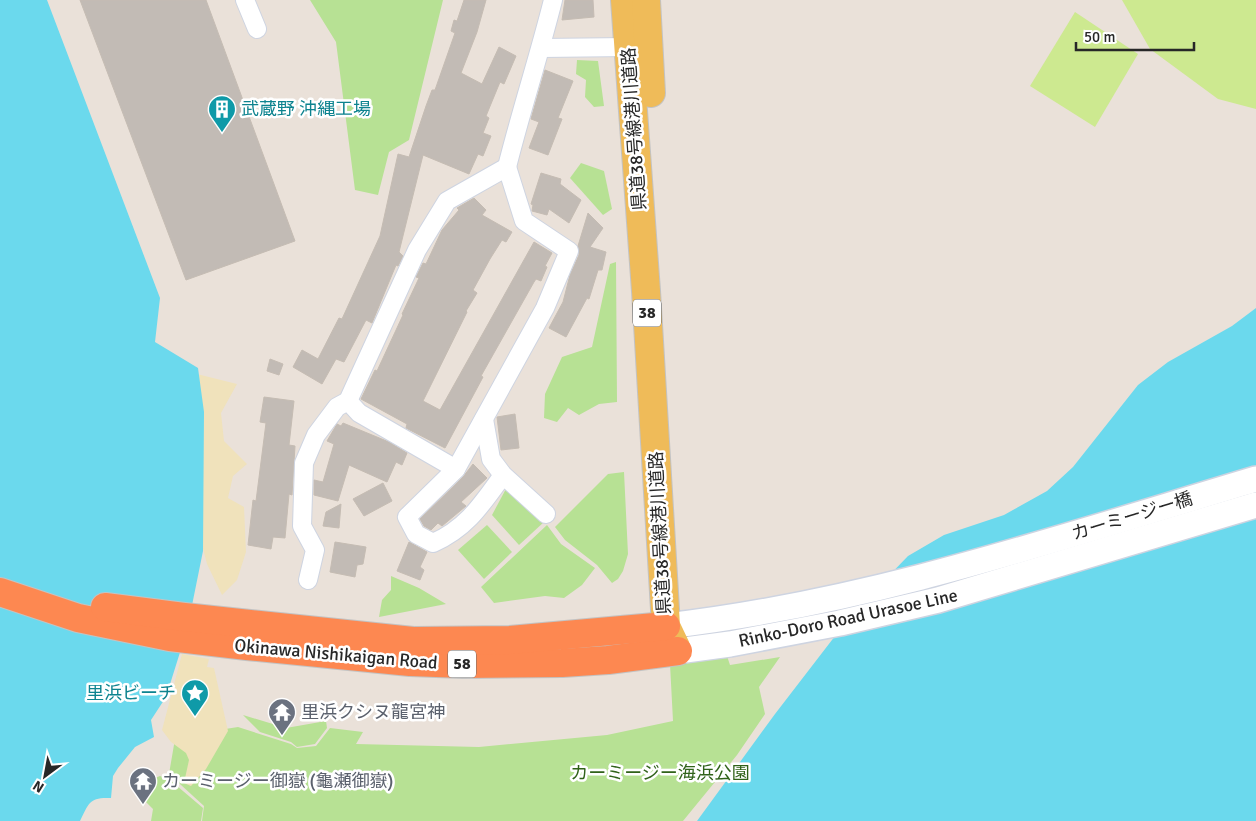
<svg xmlns="http://www.w3.org/2000/svg" width="1256" height="821" viewBox="0 0 1256 821" font-family="Signika,'Noto Sans JP',sans-serif">
<style>
.green{fill:#b7e194}
.sand{fill:#f0e2bb}
.pitch{fill:#cde990}
.water{fill:#6bd9ed}
.building{fill:#c2bbb5;stroke:#c5bcb3}
.lines{fill:none;stroke-linecap:round;stroke-linejoin:round}
.street-casing{stroke:#ced4e1;stroke-width:20}
.secondary-casing{stroke:#ced4e1;stroke-width:28}
.primary-casing{stroke:#c3c3c3;stroke-width:30}
.highway-casing{stroke:#c3c3c3;stroke-width:30}
.street{stroke:#fff;stroke-width:18}
.secondary{stroke:#fff;stroke-width:25}
.primary{stroke:#efbb59;stroke-width:28}
.highway{stroke:#fd8851;stroke-width:28}
.labels{text-anchor:middle;dominant-baseline:central;stroke-width:5;stroke-linejoin:round;paint-order:stroke}
.shield{fill:#fff;stroke:#686868;stroke-width:1}
.shield-label{font-size:16px;font-weight:bold;fill:#272727}
.culture-label{font-size:18px;fill:#0d838f;stroke:#fff;text-anchor:start}
.street-label{font-size:18px;fill:#272727;stroke:#fff}
.worship-label{font-size:18px;fill:#5b616d;stroke:#fff;text-anchor:start}
.park-label{font-size:18px;fill:#306219;stroke:#fff}
</style>
<rect width="100%" height="100%" fill="#eae1d9"/>
<g class="green">
<path d="M310,0H443L409,140L389,152L378,195L355,190L336,42Z"/>
<path d="M577,60L598,61L604,106L594,107L585,97L586,80L576,74Z"/>
<path d="M581,163L604,171L612,209L603,215L570,178Z"/>
<path d="M616,262L617,402L599,404L579,415L568,408L557,422L544,418L545,394L562,357L592,347L610,264Z"/>
<path d="M624,472L628,554L623,571L618,579L612,583L597,565L565,540L555,527L608,474Z"/>
<path d="M507,487L544,522L519,545L492,515Z"/>
<path d="M487,525L512,552L484,579L458,550Z"/>
<path d="M547,525L561,544L595,568L582,585L564,598L545,596L494,603L481,587Z"/>
<path d="M391,576L419,588L446,604L379,617L382,600L391,590Z"/>
<path d="M727,656L730,665L780,657L759,687L765,714L737,755L683,821H202L204,806L169,774L176,733H200L238,727L291,744L297,748L316,746L330,728L363,732L356,744L479,747L607,735L673,721L670,664Z"/>
<path d="M243,715L286,728L326,721L327,728L315,744L297,747L291,742L260,732Z"/>
<path d="M160,776L170,780L203,808L201,821H151L153,809L143,799L142,783Z"/>
</g>
<g class="sand">
<path d="M189,372L237,384L221,413L224,441L247,464L233,476L228,498L244,507L246,552L237,580L222,595L207,564L199,533Z"/>
<path d="M182,654L209,659L207,667L214,668L228,731L206,769L191,786L184,783L189,760L186,753L171,742L162,730Z"/>
</g>
<g class="pitch">
<path d="M1122,0H1256V109L1218,99L1150,49Z"/>
<path d="M1075,12L1138,54L1095,127L1030,86Z"/>
</g>
<g class="water">
<path d="M0,0H47L160,298L155,342L198,368L204,412L203,551L187,630L166,697L151,720L154,737L135,747L118,768L113,776L111,798C89,797 89,803 80,821H0Z"/>
<path d="M1256,308V821H697L775,714L852,614L908,556L944,535L1004,515L1047,491L1073,467L1138,385L1168,362L1232,326Z"/>
</g>
<g class="building">
<path d="M80,0H206L295,241L186,280Z"/>
<path d="M464,0H486L477,32L461,73L482,84L499,47L516,56L504,84L500,82L486,116L489,118L483,133L491,136L483,156L478,154L469,174L423,155L399,252L403,256L398,266L396,265L372,323L366,320L344,362L336,359L322,384L293,367L302,350L318,359L339,318L342,319L380,236L398,154L409,157L426,106L432,90H435L455,33L451,31L454,20L457,21Z"/>
<path d="M565,0H593L594,17L562,20Z"/>
<path d="M545,70L573,81L558,118L562,119L548,155L529,148L539,122L531,119Z"/>
<path d="M541,173L561,179L560,184L581,200L569,223L549,209L547,215L532,211L533,205L531,204Z"/>
<path d="M474,198L486,210L482,215L512,232L506,242L502,240L490,259L473,290L477,293L466,311L467,312L423,401L440,410L534,242L552,253L545,266L547,267L541,281L536,279L534,282L481,376L483,377L445,448L406,428L407,424L361,399L375,370L377,371L403,315L402,314L419,278L416,277L423,263L426,264L442,230L459,210L457,208Z"/>
<path d="M588,213L603,228L590,247L606,252L602,270H598L589,299L587,298L566,337L549,328L563,302L570,275L579,255L578,246Z"/>
<path d="M270,359L283,364L279,375L267,371Z"/>
<path d="M264,397L294,401L289,445L295,446L292,495L289,494L285,538L273,537L271,549L248,545L253,500L256,501L266,423L260,422Z"/>
<path d="M515,414L519,448L501,450L497,417Z"/>
<path d="M343,423L389,442L407,453L402,465L396,462L387,482L349,465L338,501L314,495V480L323,482L334,444L327,441L337,424L341,426Z"/>
<path d="M473,464L487,478L461,502L466,506L442,526L438,523L431,530L424,526L420,519L463,477Z"/>
<path d="M383,483L392,501L364,516L353,499Z"/>
<path d="M341,504L339,528L323,526L326,512Z"/>
<path d="M335,542L366,547L363,564L357,565L355,577L330,572Z"/>
<path d="M409,542L427,552L420,567L424,570L420,580L397,571Z"/>
</g>
<g class="lines">
<g class="street-casing">
<g id="street">
<path d="M245,0L257,29"/>
<path d="M541,48L629,47"/>
<path d="M507,167C521,111 539,56 553,0"/>
<path d="M348,401L359,413L456,469"/>
<path d="M484,419L491,459L503,475L546,514"/>
<path d="M308,580L315,550L302,526L304,463L316,435L337,407L348,401L417,250L447,201L507,167L524,221L569,251L545,308L456,469L407,517L416,534L433,543C467,528 482,504 503,475"/>
</g>
</g>
<g class="secondary-casing">
<g id="secondary">
<path d="M666,626C868,603 1062,537 1256,479"/>
<path d="M678,651L730,644L840,623L938,600L1256,505"/>
</g>
</g>
<g class="primary-casing">
<g id="primary">
<path d="M625,0L646,291L666,626L676,647"/>
<path d="M646,0L651,93"/>
</g>
</g>
<g class="highway-casing">
<g id="highway">
<path d="M0,592L78,618L170,637L247,646L410,662L463,664L562,663L608,660L678,651"/>
<path d="M105,607L184,617L413,641L510,640L666,626"/>
</g>
</g>
<use href="#street" class="street"/>
<use href="#secondary" class="secondary"/>
<use href="#primary" class="primary"/>
<use href="#highway" class="highway"/>
</g>
<defs>
<g id="building-pin" transform="scale(1.4375)"><path d="M0 17L-7.5 6A9.5 9.5 0 1 1 7.5 6Z" fill="#0f9aa8" stroke="#fff"/><path d="M-4-6H4V6H1V3H-1V6H-4ZM-2.5-4.3h1.7v1.8h-1.7ZM.8-4.3h1.7v1.8H.8ZM-2.5-1h1.7V.8h-1.7ZM.8-1h1.7V.8H.8Z" fill="#fff"/></g>
<g id="sight-pin" transform="scale(1.4375)"><path d="M0 17L-7.5 6A9.5 9.5 0 1 1 7.5 6Z" fill="#0f9aa8" stroke="#fff"/><path d="M0-6L1.8-2.2L6-1.7L2.9 1.2L3.7 5.4L0 3.3L-3.7 5.4L-2.9 1.2L-6-1.7L-1.8-2.2Z" fill="#fff"/></g>
<g id="temple-pin" transform="scale(1.4375)"><path d="M0 17L-7.5 6A9.5 9.5 0 1 1 7.5 6Z" fill="#6b7280" stroke="#fff"/><path d="M0-6L5-2H3V0L6.5 2.5H4V6H1.5V3h-3V6H-4V2.5H-6.5L-3 0V-2H-5Z" fill="#fff"/></g>
</defs>
<g fill-rule="evenodd">
<use href="#building-pin" x="222" y="109"/>
<use href="#sight-pin" x="195" y="693"/>
<use href="#temple-pin" x="282" y="712"/>
<use href="#temple-pin" x="143" y="781"/>
</g>
<g class="labels">
<g class="shield">
<rect x="633" y="299.5" width="28" height="27" rx="4"/>
<rect x="448" y="650.5" width="28" height="27" rx="4"/>
</g>
<g class="shield-label">
<text x="647" y="313">38</text>
<text x="462" y="664">58</text>
</g>
<g class="culture-label">
<text x="241" y="109">武蔵野 沖縄工場</text>
<text x="176" y="693" text-anchor="end">里浜ビーチ</text>
</g>
<g class="street-label">
<text transform="translate(634 129) rotate(-94)">県道38号線港川道路</text>
<text transform="translate(1132 516) rotate(-17)">カーミージー橋</text>
<text transform="translate(660 533) rotate(-93)">県道38号線港川道路</text>
<text transform="translate(848 618) rotate(-12)">Rinko-Doro Road Urasoe Line</text>
<text transform="translate(336 654) rotate(5)">Okinawa Nishikaigan Road</text>
</g>
<g class="worship-label">
<text x="301" y="712">里浜クシヌ龍宮神</text>
<text x="162" y="781">カーミージー御嶽 (龜瀬御嶽)</text>
</g>
<g class="park-label">
<text x="660" y="773">カーミージー海浜公園</text>
</g>
</g>
<g transform="translate(45 776) rotate(212)" stroke="#ffffff" stroke-width="4" paint-order="stroke">
<path d="M0-4L9 19L0 12L-9 19Z" fill="#272727"/>
<text y="-8" font-size="14" font-weight="bold" text-anchor="middle" fill="#272727">N</text>
</g>
<path d="M1076 42v8h118v-8" fill="none" stroke="#272727" stroke-width="2.5"/>
<text x="1084" y="42" font-size="15" fill="#272727" stroke="#ffffff" stroke-width="4" paint-order="stroke">50 m</text>
</svg>
